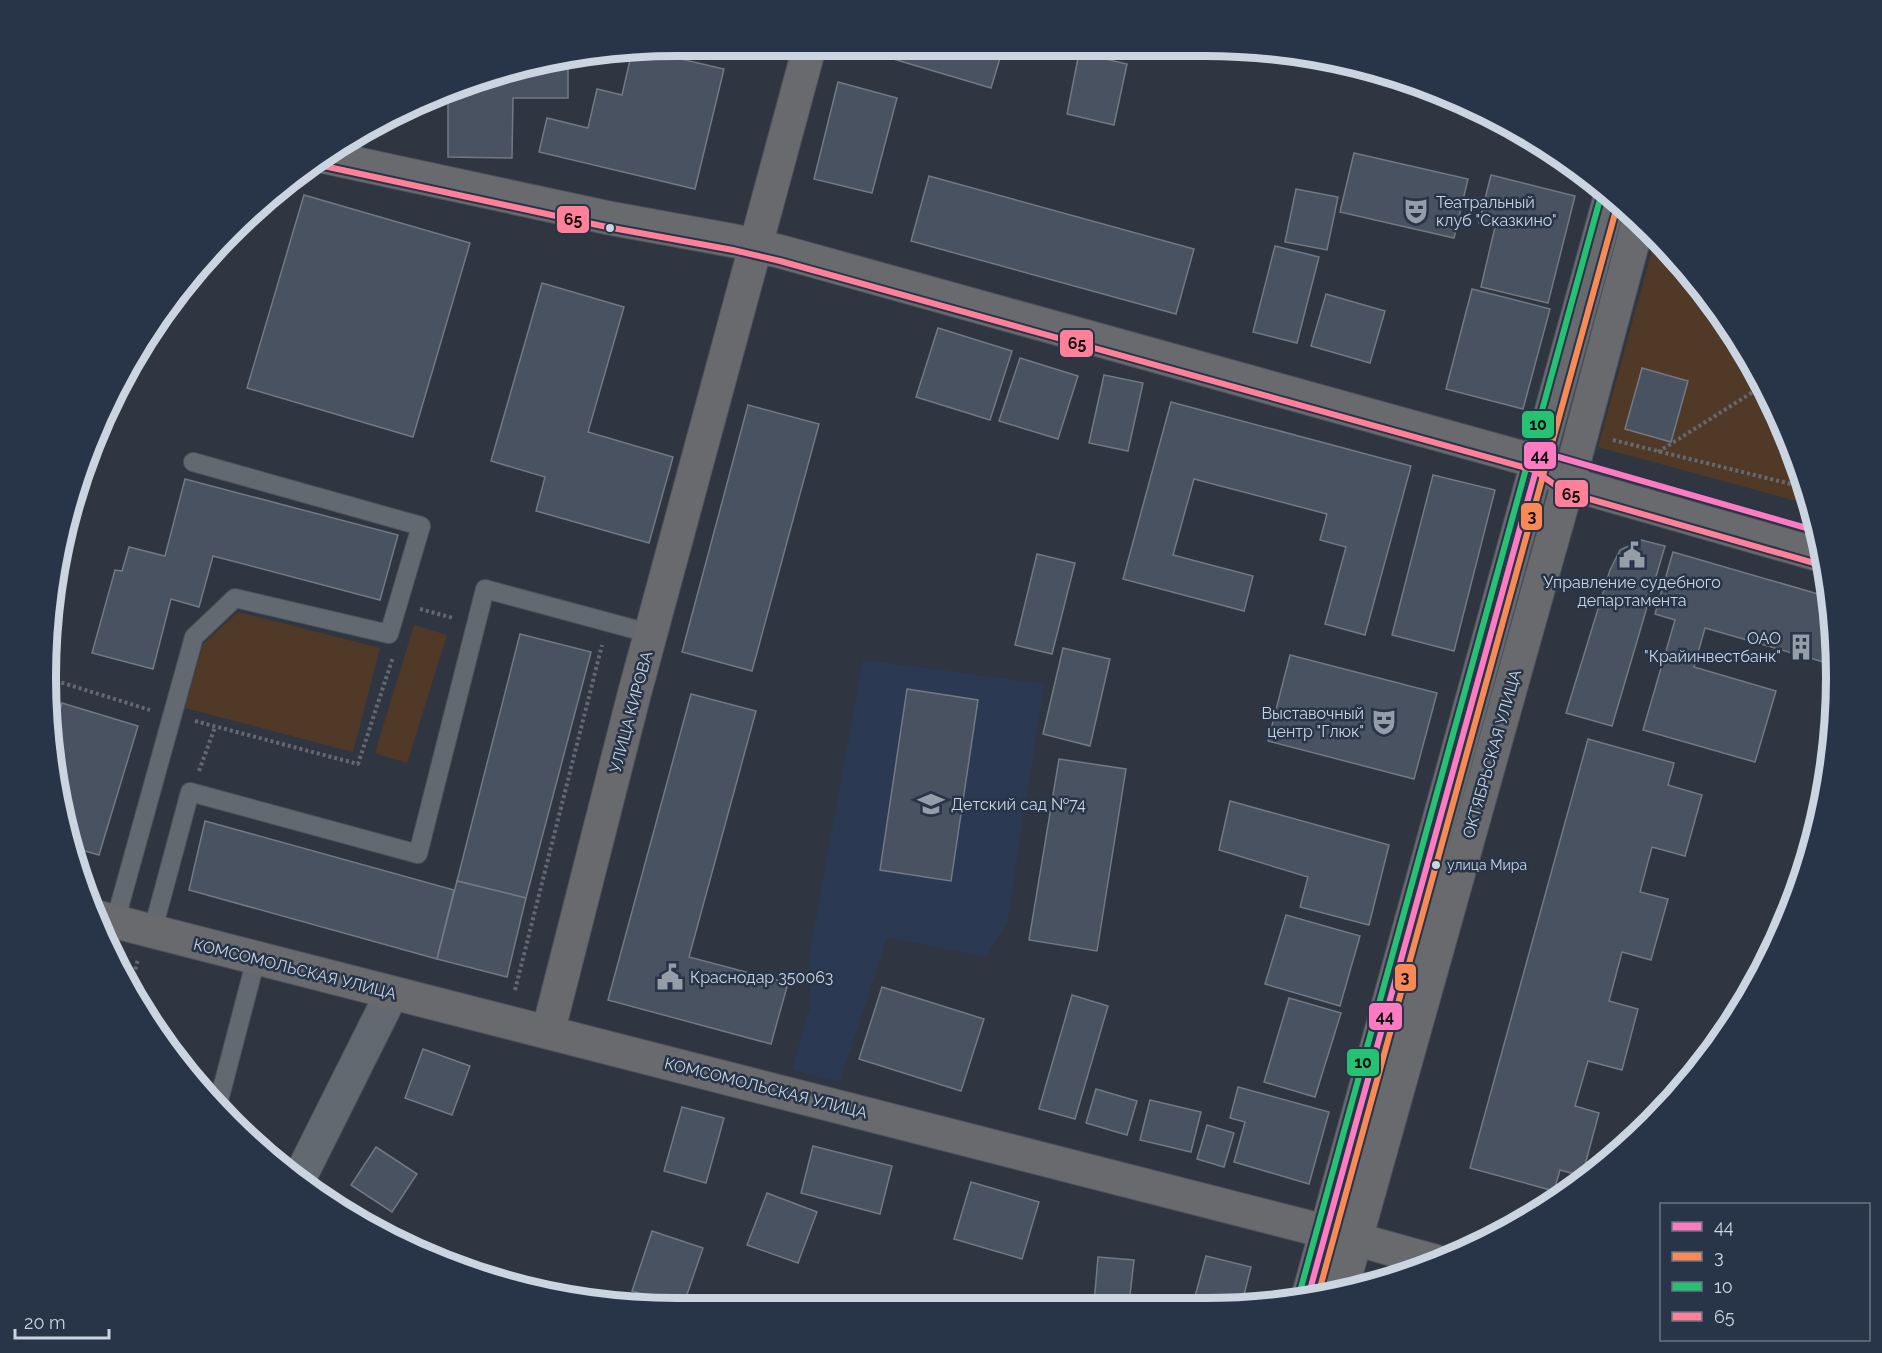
<svg xmlns="http://www.w3.org/2000/svg" width="1882" height="1353" viewBox="0 0 1882 1353" font-family="Raleway,sans-serif">
<style>
.built{fill:#2b3a52}
.green{fill:#513928}
.building{fill:#495260;stroke:#737983;stroke-width:1.5}
.lines{fill:none;stroke-linecap:round;stroke-linejoin:round}
.lane-casing{stroke:#4c525c;stroke-width:20}
.street-casing{stroke:#4c525c;stroke-width:35}
.secondary-casing{stroke:#4c525c;stroke-width:35}
.path{stroke:#646971;stroke-width:4;stroke-dasharray:3 3;stroke-linecap:butt}
.lane{stroke:#636971;stroke-width:18}
.street{stroke:#636971;stroke-width:33}
.secondary{stroke:#696a6e;stroke-width:33}
.bus-1-casing{stroke:#283549;stroke-width:10}
.bus-2-casing{stroke:#283549;stroke-width:10}
.bus-3-casing{stroke:#283549;stroke-width:10}
.bus-4-casing{stroke:#283549;stroke-width:10}
.bus-1{stroke:#fe7ac1;stroke-width:6}
.bus-2{stroke:#f98a56;stroke-width:6}
.bus-3{stroke:#26c172;stroke-width:6}
.bus-4{stroke:#ff8098;stroke-width:6}
.bus-dot{fill:#cbd4e1;stroke:#283549;stroke-width:2}
.labels{text-anchor:middle;dominant-baseline:central;stroke-width:5;stroke-linejoin:round;paint-order:stroke}
.bus-label{font-size:14px;fill:#cbd4e1;stroke:#283549;text-anchor:start}
.poi-label{font-size:16px;fill:#cbd4e1;stroke:#283549;text-anchor:start}
.street-label{font-size:16px;fill:#cbd4e1;stroke:#283549}
.rim{fill:none;stroke:#cbd4e1;stroke-width:8}
.line-badge{stroke:#283549;stroke-width:2}
.pale-badge-label{font-size:16px;text-anchor:middle;font-weight:bold;fill:#111}
</style>
<rect width="100%" height="100%" fill="#303641"/>
<path class="built" d="M863,660L1044,684L1007,923L986,957L887,937L840,1082L792,1070L810,1007L809,957Z"/>
<g class="green">
<path d="M1656,236L1681,260L1753,361L1804,474L1811,505L1598,447Z"/>
<path d="M238,612L380,648L353,752L185,708L203,644Z"/>
<path d="M414,625L447,635L407,763L375,753Z"/>
</g>
<g class="building">
<path d="M875,45H1004L991,88L873,53Z"/>
<path d="M1172,45H1208L1206,54Z"/>
<path d="M642,50L724,69L695,189L539,152L547,118L588,128L597,89L622,95L632,51Z"/>
<path d="M1079,53L1127,64L1114,125L1067,114Z"/>
<path d="M568,59V98H513L512,158L448,157V88L513,67Z"/>
<path d="M838,82L897,98L872,193L814,179Z"/>
<path d="M1354,153L1468,179L1454,238L1340,212Z"/>
<path d="M1491,175L1575,196L1548,303L1481,287L1495,227L1479,223Z"/>
<path d="M929,176L1194,249L1176,314L911,241Z"/>
<path d="M1296,189L1338,197L1327,250L1285,242Z"/>
<path d="M304,195L470,243L413,437L247,388Z"/>
<path d="M1275,246L1319,257L1297,343L1253,332Z"/>
<path d="M542,283L624,307L588,432L673,457L649,543L536,511L545,477L491,461Z"/>
<path d="M1472,289L1550,309L1523,409L1446,389Z"/>
<path d="M1326,294L1385,311L1370,363L1311,346Z"/>
<path d="M938,328L1012,351L990,420L916,397Z"/>
<path d="M1020,358L1078,376L1058,439L999,421Z"/>
<path d="M1642,368L1688,381L1671,442L1625,429Z"/>
<path d="M1104,375L1143,383L1128,451L1089,443Z"/>
<path d="M1171,402L1411,466L1365,635L1325,624L1346,547L1320,540L1327,514L1194,479L1173,555L1253,576L1244,611L1123,579Z"/>
<path d="M748,405L819,424L752,671L682,652Z"/>
<path d="M1433,475L1495,490L1454,651L1392,635Z"/>
<path d="M185,479L398,535L380,600L213,556L199,607L171,599L153,669L92,653L115,570L122,571L129,547L165,556Z"/>
<path d="M1641,540L1665,546L1612,726L1566,713L1610,570L1620,550Z"/>
<path d="M1673,552L1832,598L1834,665L1705,628L1694,667L1776,691L1755,762L1643,730L1675,620L1655,614Z"/>
<path d="M1037,554L1075,563L1052,654L1015,645Z"/>
<path d="M520,634L591,652L526,898L457,881Z"/>
<path d="M1063,648L1110,659L1090,746L1043,734Z"/>
<path d="M1290,655L1437,693L1414,779L1268,741Z"/>
<path d="M907,689L978,700L951,881L880,870Z"/>
<path d="M691,694L756,711L689,957L788,983L771,1044L608,1000Z"/>
<path d="M62,703L138,726L99,855L74,848L50,759V743Z"/>
<path d="M1588,739L1674,763L1668,785L1702,795L1685,856L1652,847L1640,892L1668,899L1651,960L1622,952L1609,1001L1638,1009L1622,1070L1588,1061L1575,1106L1599,1113L1582,1176L1560,1170L1554,1191L1470,1168Z"/>
<path d="M1059,759L1126,769L1097,951L1029,940Z"/>
<path d="M1230,801L1389,845L1369,925L1300,907L1308,877L1219,850Z"/>
<path d="M205,821L454,890L437,959L189,890Z"/>
<path d="M457,881L526,898L507,977L437,959Z"/>
<path d="M1286,915L1360,936L1340,1006L1265,984Z"/>
<path d="M882,987L984,1019L961,1091L859,1059Z"/>
<path d="M1072,995L1108,1006L1075,1119L1039,1109Z"/>
<path d="M1289,998L1341,1013L1315,1097L1264,1082Z"/>
<path d="M423,1049L470,1066L452,1115L405,1098Z"/>
<path d="M1238,1087L1329,1112L1309,1184L1234,1162L1245,1122L1230,1118Z"/>
<path d="M1096,1089L1137,1101L1127,1135L1086,1123Z"/>
<path d="M1150,1100L1201,1112L1191,1152L1140,1140Z"/>
<path d="M682,1107L724,1118L706,1183L664,1171Z"/>
<path d="M1207,1125L1234,1133L1224,1167L1197,1159Z"/>
<path d="M813,1146L892,1166L880,1214L801,1193Z"/>
<path d="M376,1147L417,1174L392,1212L351,1185Z"/>
<path d="M971,1182L1039,1202L1022,1259L954,1239Z"/>
<path d="M767,1193L817,1212L798,1263L747,1245Z"/>
<path d="M1544,1196L1558,1200L1540,1211Z"/>
<path d="M652,1231L703,1248L683,1306L632,1291Z"/>
<path d="M1206,1256L1251,1267L1242,1303H1207L1194,1300Z"/>
<path d="M1098,1257L1134,1260L1129,1304H1094Z"/>
</g>
<g class="lines">
<g class="lane-casing">
<g id="lane">
<path d="M115,922L194,637L235,598L389,634L421,526L193,462"/>
<path d="M152,933L190,792L418,854L485,589L652,634"/>
<path d="M217,1108L256,959"/>
</g>
</g>
<g class="street-casing">
<path id="street" d="M298,1181L392,993"/>
</g>
<g class="secondary-casing">
<g id="secondary">
<path d="M321,156L609,218L735,241L782,252L1538,462L1567,483L1823,556"/>
<path d="M93,916L1355,1239L1438,1262"/>
<path d="M548,1032L634,695L810,45"/>
<path d="M1342,1288L1574,462L1639,219"/>
<path d="M1308,1297L1611,194"/>
</g>
</g>
<g class="path">
<path d="M291,182L302,184"/>
<path d="M1613,440L1807,488"/>
<path d="M1658,452L1764,385"/>
<path d="M420,609L453,618"/>
<path d="M50,679L150,710"/>
<path d="M195,721L358,764L393,657"/>
<path d="M199,771L215,727"/>
<path d="M127,981L132,982L138,959"/>
<path d="M515,990L602,645"/>
</g>
<use href="#lane" class="lane"/>
<use href="#street" class="street"/>
<use href="#secondary" class="secondary"/>
<g class="bus-1-casing">
<path id="bus-1" d="M1308,1297L1541,452L1817,531"/>
</g>
<g class="bus-2-casing">
<path id="bus-2" d="M1318,1295L1619,199"/>
</g>
<g class="bus-3-casing">
<path id="bus-3" d="M1299,1295L1602,192"/>
</g>
<g class="bus-4-casing">
<path id="bus-4" d="M319,165L607,227L733,250L780,261L1534,470L1565,492L1821,565"/>
</g>
<use href="#bus-1" class="bus-1"/>
<use href="#bus-2" class="bus-2"/>
<use href="#bus-3" class="bus-3"/>
<use href="#bus-4" class="bus-4"/>
</g>
<defs>
<g id="theatre-bare" transform="scale(2.07)"><path d="M-5-5.5Q0-4 5-5.5V0Q5 5 0 6Q-5 5-5 0ZM-3.3-2.5H-1v1.5H-3.3ZM1-2.5H3.3v1.5H1ZM-2.8 1Q0 5.5 2.8 1Z" fill="#959da9" stroke="#283549" stroke-width="2.5" paint-order="stroke"/></g>
<g id="civic-bare" transform="scale(2.07)"><path d="M-.6-6.5H3V-4.5H.6V-3L4-1V1h2V6H-6V1h2V-1L-.6-3ZM-1.2 2.5V6h2.4V2.5Z" fill="#959da9" stroke="#283549" stroke-width="2.5" paint-order="stroke"/></g>
<g id="building-bare" transform="scale(2.07)"><path d="M-4-6H4V6H1V3H-1V6H-4ZM-2.5-4.3h1.7v1.8h-1.7ZM.8-4.3h1.7v1.8H.8ZM-2.5-1h1.7V.8h-1.7ZM.8-1h1.7V.8H.8Z" fill="#959da9" stroke="#283549" stroke-width="2.5" paint-order="stroke"/></g>
<g id="school-bare" transform="scale(2.07)"><path d="M0-5L7-2L0 1L-7-2ZM-4 1L0 2.5L4 1V4Q0 6-4 4Z" fill="#959da9" stroke="#283549" stroke-width="2.5" paint-order="stroke"/></g>
</defs>
<g fill-rule="evenodd">
<use href="#theatre-bare" x="1416" y="211"/>
<use href="#civic-bare" x="1632" y="555"/>
<use href="#building-bare" x="1801" y="647"/>
<use href="#theatre-bare" x="1384" y="722"/>
<use href="#school-bare" x="931" y="804"/>
<use href="#civic-bare" x="670" y="977"/>
</g>
<g class="bus-dot">
<circle cx="610" cy="228" r="5"/>
<circle cx="1436" cy="865" r="5"/>
</g>
<g class="labels">
<g class="bus-label">
<text x="1447" y="865">улица Мира</text>
</g>
<g class="poi-label">
<text x="1436" y="202">Театральный<tspan x="1436" dy="18">клуб "Сказкино"</tspan></text>
<text x="1632" y="582" text-anchor="middle">Управление судебного<tspan x="1632" dy="18">департамента</tspan></text>
<text x="1781" y="638" text-anchor="end">ОАО<tspan x="1781" dy="18">"Крайинвестбанк"</tspan></text>
<text x="1364" y="713" text-anchor="end">Выставочный<tspan x="1364" dy="18">центр "Глюк"</tspan></text>
<text x="951" y="804">Детский сад №74</text>
<text x="690" y="977">Краснодар 350063</text>
</g>
<g class="street-label">
<text transform="translate(631 712) rotate(-75)">УЛИЦА КИРОВА</text>
<text transform="translate(1492 754) rotate(-74)">ОКТЯБРЬСКАЯ УЛИЦА</text>
<text transform="translate(295 969) rotate(14)">КОМСОМОЛЬСКАЯ УЛИЦА</text>
<text transform="translate(766 1088) rotate(14)">КОМСОМОЛЬСКАЯ УЛИЦА</text>
</g>
</g>
<path d="M0 0H1882V1353H0ZM677 56H1205A621 621 0 0 1 1826 677V677A621 621 0 0 1 1205 1298H677A621 621 0 0 1 56 677V677A621 621 0 0 1 677 56Z" fill="#283549" fill-rule="evenodd"/>
<path class="rim" d="M677 56H1205A621 621 0 0 1 1826 677V677A621 621 0 0 1 1205 1298H677A621 621 0 0 1 56 677V677A621 621 0 0 1 677 56Z"/>
<g class="line-badge">
<rect x="556" y="205" width="34" height="29" rx="6" fill="#ff8098"/>
<rect x="1059" y="329" width="35" height="29" rx="6" fill="#ff8098"/>
<rect x="1521" y="410" width="34" height="29" rx="6" fill="#26c172"/>
<rect x="1523" y="441" width="34" height="29" rx="6" fill="#fe7ac1"/>
<rect x="1554" y="479" width="35" height="29" rx="6" fill="#ff8098"/>
<rect x="1520" y="502" width="23" height="29" rx="6" fill="#f98a56"/>
<rect x="1394" y="963" width="23" height="29" rx="6" fill="#f98a56"/>
<rect x="1368" y="1002" width="35" height="29" rx="6" fill="#fe7ac1"/>
<rect x="1346" y="1048" width="34" height="29" rx="6" fill="#26c172"/>
</g>
<g class="pale-badge-label">
<text x="573" y="225">65</text>
<text x="1077" y="349">65</text>
<text x="1538" y="430">10</text>
<text x="1540" y="461">44</text>
<text x="1571" y="500">65</text>
<text x="1532" y="522">3</text>
<text x="1405" y="983">3</text>
<text x="1385" y="1022">44</text>
<text x="1363" y="1068">10</text>
</g>
<rect x="1660" y="1203" width="210" height="138" fill="#283549" stroke="#697586" stroke-width="1.5"/>
<rect x="1672" y="1222" width="30" height="9" fill="#fe7ac1" stroke="#697586" stroke-width="1.5"/>
<text x="1714" y="1233" font-size="18" fill="#cbd4e1">44</text>
<rect x="1672" y="1252" width="30" height="9" fill="#f98a56" stroke="#697586" stroke-width="1.5"/>
<text x="1714" y="1263" font-size="18" fill="#cbd4e1">3</text>
<rect x="1672" y="1282" width="30" height="9" fill="#26c172" stroke="#697586" stroke-width="1.5"/>
<text x="1714" y="1293" font-size="18" fill="#cbd4e1">10</text>
<rect x="1672" y="1312" width="30" height="9" fill="#ff8098" stroke="#697586" stroke-width="1.5"/>
<text x="1714" y="1323" font-size="18" fill="#cbd4e1">65</text>
<path d="M15 1329v9h94v-9" fill="none" stroke="#cbd4e1" stroke-width="3"/>
<text x="24" y="1329" font-size="18" fill="#cbd4e1" stroke="#283549" stroke-width="4.5" paint-order="stroke">20 m</text>
</svg>
